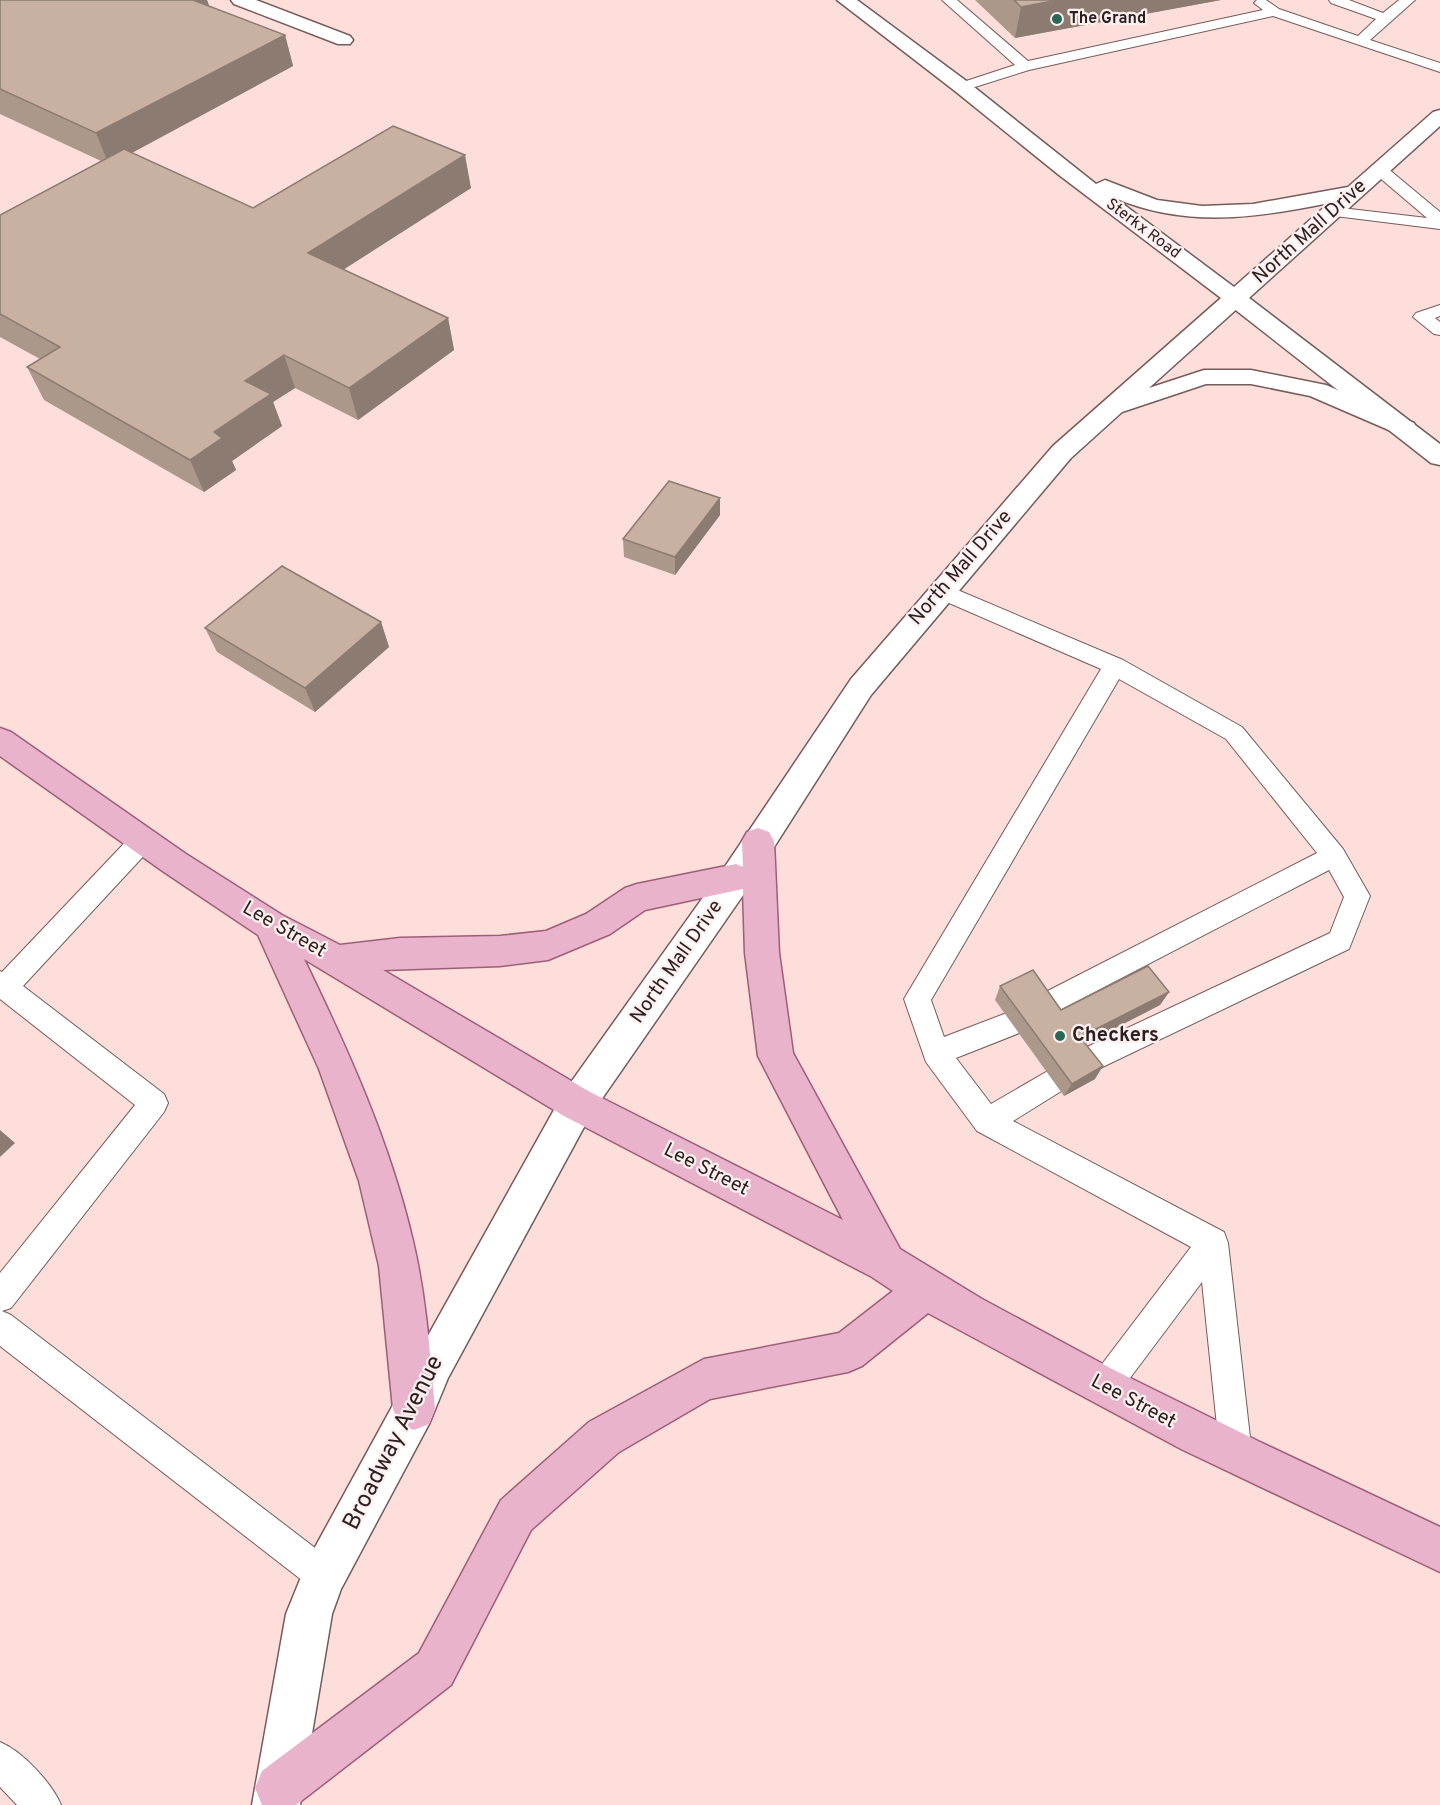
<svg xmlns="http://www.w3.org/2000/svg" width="1440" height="1805" viewBox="0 0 1440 1805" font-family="Overpass,sans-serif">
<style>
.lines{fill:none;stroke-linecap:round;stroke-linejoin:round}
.lane-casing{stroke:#755b59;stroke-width:2}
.street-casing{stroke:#755b59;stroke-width:3}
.secondary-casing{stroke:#755b59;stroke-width:3}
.primary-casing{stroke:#9d5e78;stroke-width:3}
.lane{fill:#fff;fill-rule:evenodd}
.street{fill:#fff;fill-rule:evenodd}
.secondary{fill:#fff;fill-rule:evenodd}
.primary{fill:#e9b3cb;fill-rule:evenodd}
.wall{fill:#ac978b}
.shaded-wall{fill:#8c7b71}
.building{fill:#c8b0a2;stroke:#8c7b71;stroke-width:1.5}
.poi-dot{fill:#296856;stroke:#fdf0ef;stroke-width:2}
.labels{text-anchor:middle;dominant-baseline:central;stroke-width:4.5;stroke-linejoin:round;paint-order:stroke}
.far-poi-label{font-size:16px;font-weight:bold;fill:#2b1f1f;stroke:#fdf0ef;text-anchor:start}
.far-street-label{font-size:16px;fill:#2b1f1f;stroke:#fdf0ef}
.street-label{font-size:20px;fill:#2b1f1f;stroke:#fdf0ef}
.poi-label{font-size:20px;font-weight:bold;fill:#2b1f1f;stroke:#fdf0ef;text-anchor:start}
.near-street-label{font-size:24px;fill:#2b1f1f;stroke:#fdf0ef}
</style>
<rect width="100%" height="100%" fill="#fddedb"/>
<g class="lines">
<g class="lane-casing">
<g id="lane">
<path d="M942,0H957L1028,61L1263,10L1254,3L1257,0H1266L1279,9L1358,36L1376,19L1331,3L1329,0H1349L1383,13L1399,0H1415L1370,40L1440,63V72L1273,16L1029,70L962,91L957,90L955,87L957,84L1015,65Z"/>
<path d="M1380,165L1386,167L1440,212V229L1327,215L1325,212L1333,207L1427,218L1374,173L1372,170Z"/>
<path d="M1440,305V316L1435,318L1440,322V335L1434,334L1413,317L1416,313Z"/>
<path d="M941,583L1123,660L1242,727L1343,849L1370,896L1349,949L1092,1072L1082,1076L1072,1072L1068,1063L1072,1054L1330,933L1344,897L1329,870L1052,1014L1043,1018L1034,1014L1030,1006L1034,998L1317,853L1226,739L1119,679L931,1000L944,1037L1012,1011L1022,1014L1026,1023L1022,1032L956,1058L991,1104L1053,1068L1063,1072L1067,1081L1063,1090L1013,1121L1224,1232L1228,1243L1252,1455L1248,1467L1236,1471L1224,1467L1220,1455L1202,1282L1115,1398L1104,1403L1093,1398L1088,1387L1093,1376L1191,1247L977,1131L926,1062L904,999L1101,669L933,596L930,591L933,586Z"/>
<path d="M142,831L151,834L154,841L151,848L23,986L164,1094L168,1103L164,1112L11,1308L2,1311L11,1315L336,1564L341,1576L336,1588L324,1593L312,1588L0,1346V1273L135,1105L0,999V971L2,972L133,834Z"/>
<path d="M0,1742C22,1751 52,1783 61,1805H17L0,1787Z"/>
</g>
</g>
<g class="street-casing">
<g id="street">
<path d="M231,0H256L350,36L353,40L350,44H338L234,4Z"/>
<path d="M1236,292L1244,294L1440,444V465L1431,463L1228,304L1225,299L1228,294Z"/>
</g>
</g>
<g class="secondary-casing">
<path id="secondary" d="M837,0H857L969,83L1096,184L1105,180L1157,200L1202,206L1253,204L1348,187L1433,112L1440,110V126L1149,388L1204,370H1251L1326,385L1414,423L1417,429L1414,435L1405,437L1310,396L1251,384H1206L1122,412L1071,458L871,695L748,888L590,1116L448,1378L429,1424L341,1589L332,1614L300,1805H252L286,1614L308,1560L399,1394L420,1350L564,1092L724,868L851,679L1053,446L1221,298L1059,175L955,91ZM1115,198C1185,228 1256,218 1329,203L1234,287Z"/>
</g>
<g class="primary-casing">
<path id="primary" d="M0,728L11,732L186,854L282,915L340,945L400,938L500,936L546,931L586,914L625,888L637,884L736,864L743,867L742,841L747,832L758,828L769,832L774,841L779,953L793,1053L900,1249L982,1299L1114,1370L1260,1442L1440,1527V1572L1181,1449L928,1313L862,1366L848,1372L710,1399L619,1452L531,1530L451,1685L296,1805H262L255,1788L262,1771L419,1653L501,1500L589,1422L704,1359L839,1333L893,1291L872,1277L564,1116L304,959C348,1050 390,1142 413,1241C426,1296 430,1353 435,1409L429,1424L414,1430L399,1424L393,1409L379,1266L359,1181L319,1069L258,935L164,872L0,756ZM743,889L745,953L758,1056L843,1220L590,1092L383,970L500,966L548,960L610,934L645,910Z"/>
</g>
<use href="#lane" class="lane"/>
<use href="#street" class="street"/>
<use href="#secondary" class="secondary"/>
<use href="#primary" class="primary"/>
</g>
<g class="wall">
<path d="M0,0H207L209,6L285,35L293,66L132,153L253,208L471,188L343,269L448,318L454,350L358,420L295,388L273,402L282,426L232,461L236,470L204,492L44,400L27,367L40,359L0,337V215L101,161L0,114Z"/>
<path d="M975,0H1221L1015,38Z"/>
<path d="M720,515L675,575L624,557L623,539Z"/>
<path d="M381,622L389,647L315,712L217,652L205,628Z"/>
<path d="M1000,986L1061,1010L1169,992L1160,1005L1085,1044L1095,1079L1064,1096L995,1000Z"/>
</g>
<g class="shaded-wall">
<path d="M181,0H207L212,14Z"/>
<path d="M1058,0H1221L1015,38L1021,7Z"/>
<path d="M285,35L293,66L109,165L96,133Z"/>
<path d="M465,155L471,188L318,286L308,253Z"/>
<path d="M448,318L454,350L358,420L349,388Z"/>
<path d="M284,355L295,388L273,402L282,426L232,461L236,470L204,492L190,460L214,432L245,381Z"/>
<path d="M720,498V515L675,575V557Z"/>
<path d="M381,622L389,647L315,712L305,688Z"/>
<path d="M1169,992L1160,1005L1072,1050L1080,1037Z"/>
<path d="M1103,1066L1095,1079L1064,1096L1072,1084Z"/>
<path d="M0,1130L15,1143L0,1157Z"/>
</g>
<g class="building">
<path d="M0,0H193L285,35L96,133L0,89Z"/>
<path d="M1014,0H1058L1021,7Z"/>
<path d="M393,126L465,155L308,253L448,318L349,388L284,355L245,381L271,394L214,432L222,438L190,460L27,367L60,347L0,314V215L124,149L253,208Z"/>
<path d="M669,481L720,498L675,557L623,539Z"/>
<path d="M282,566L381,622L305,688L205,628Z"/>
<path d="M1148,966L1169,992L1080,1037L1103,1066L1072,1084L1000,986L1033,970L1061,1010Z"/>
</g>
<g class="poi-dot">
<circle cx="1057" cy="19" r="6"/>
<circle cx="1060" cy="1036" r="6"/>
</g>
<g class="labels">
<g class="far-poi-label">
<text x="1069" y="19">The Grand</text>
</g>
<g class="far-street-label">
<text transform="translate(1143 229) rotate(37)">Sterkx Road</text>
</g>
<g class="street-label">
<text transform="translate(1310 232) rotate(-42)">North Mall Drive</text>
<text transform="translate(961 568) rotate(-49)">North Mall Drive</text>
<text transform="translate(284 930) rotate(30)">Lee Street</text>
<text transform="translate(677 962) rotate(-55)">North Mall Drive</text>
<text transform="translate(706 1170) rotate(27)">Lee Street</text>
<text transform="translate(1133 1402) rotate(28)">Lee Street</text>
</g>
<g class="poi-label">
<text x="1072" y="1036">Checkers</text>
</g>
<g class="near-street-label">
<text transform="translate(394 1443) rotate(-63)">Broadway Avenue</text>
</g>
</g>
</svg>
